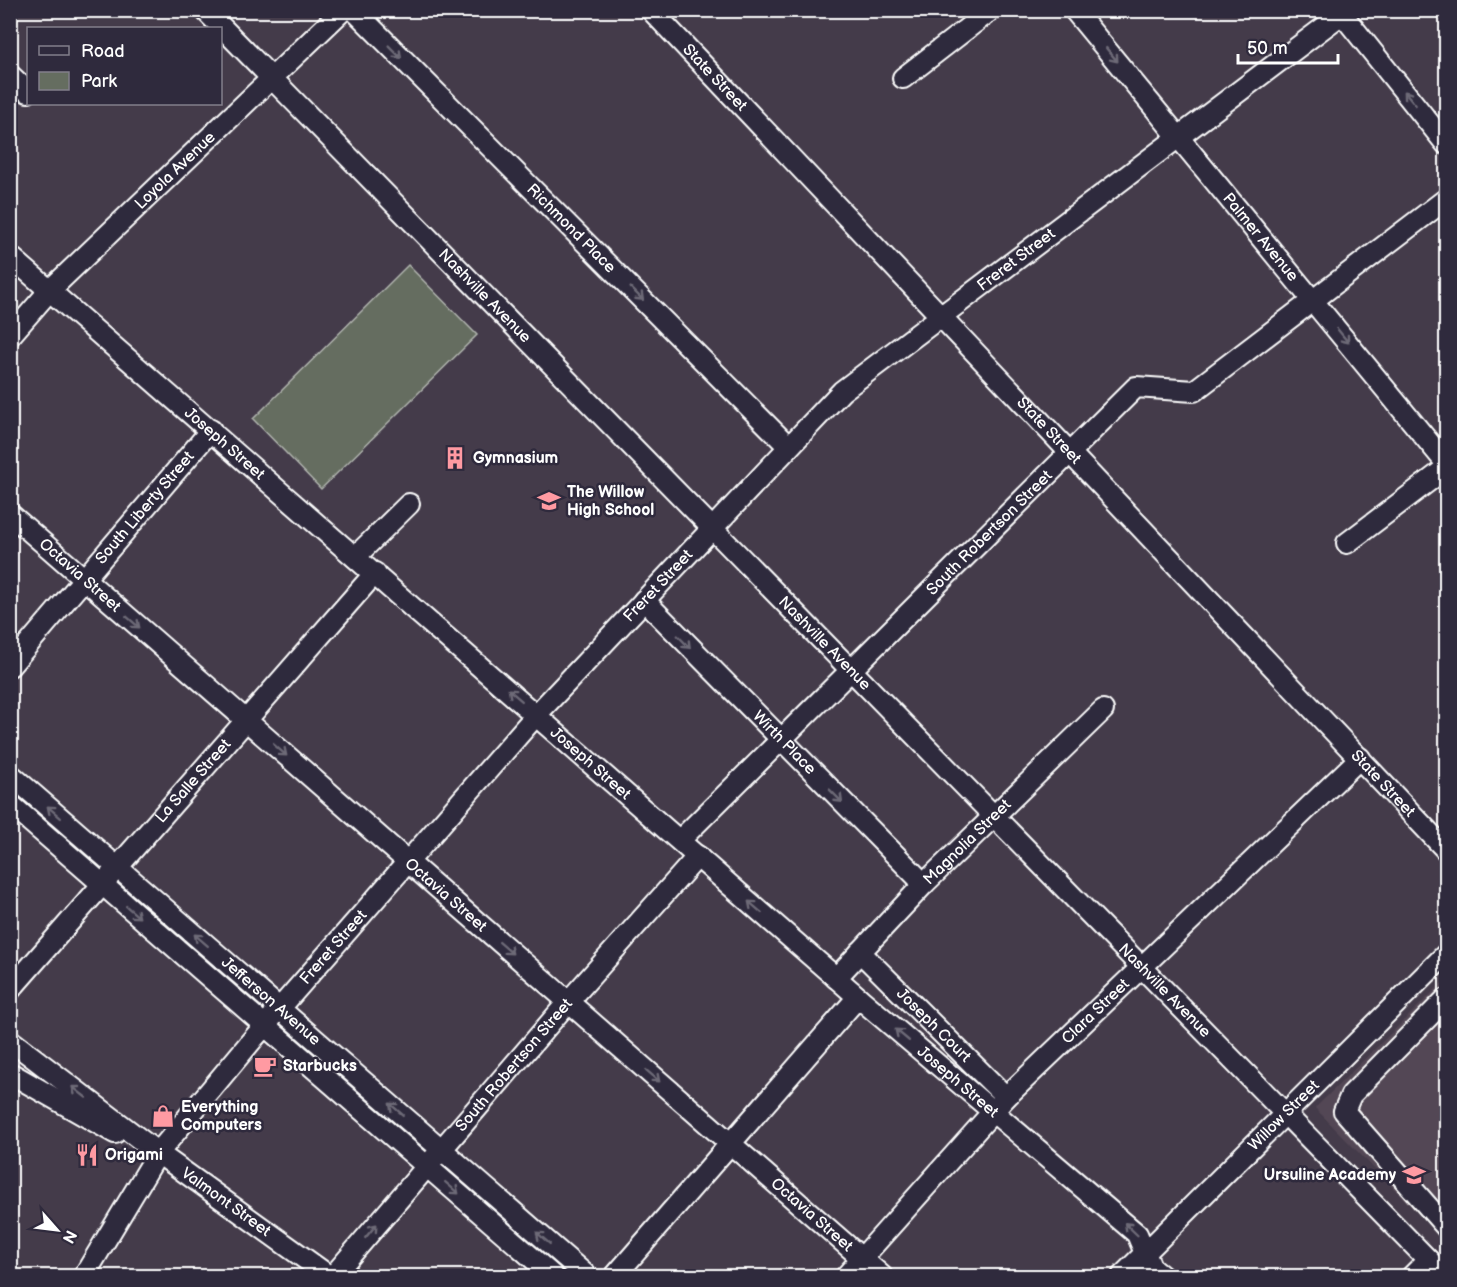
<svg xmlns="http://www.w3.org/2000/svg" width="1457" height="1287" viewBox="0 0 1457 1287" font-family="'Balsamiq Sans',sans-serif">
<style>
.built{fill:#534754}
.green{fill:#656d60;stroke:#b2b6b0;stroke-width:1.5}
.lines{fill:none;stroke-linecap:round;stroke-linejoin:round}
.minor-casing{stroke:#fff;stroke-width:24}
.minor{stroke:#2f2a3d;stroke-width:20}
.oneway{stroke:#6d6a77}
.labels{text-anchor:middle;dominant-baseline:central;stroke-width:5;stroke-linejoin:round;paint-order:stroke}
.street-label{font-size:16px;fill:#fff;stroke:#2f2a3d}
.poi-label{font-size:16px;font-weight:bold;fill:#fff;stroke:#2f2a3d;text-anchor:start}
</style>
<rect width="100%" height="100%" fill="#443b4a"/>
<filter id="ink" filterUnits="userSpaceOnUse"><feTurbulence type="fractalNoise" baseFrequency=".0167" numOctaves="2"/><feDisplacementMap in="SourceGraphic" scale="12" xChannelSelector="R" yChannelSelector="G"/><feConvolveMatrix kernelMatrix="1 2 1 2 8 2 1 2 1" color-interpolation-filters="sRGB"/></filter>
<g filter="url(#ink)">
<path class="built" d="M1446,979V1242L1315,1108Z"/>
<g class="green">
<path d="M408,265L477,335L321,489L253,419Z"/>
<path d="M126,881L267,1005L262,1011L121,889Z"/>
</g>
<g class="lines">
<g class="minor-casing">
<g id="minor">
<path id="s1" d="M205,10L1444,1276"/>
<path id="s2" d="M354,10L788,446"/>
<path id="s3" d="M651,10L1446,850"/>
<path id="s4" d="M1074,10L1446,463"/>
<path d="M1339,10L1446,144"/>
<path d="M10,75L28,92"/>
<path d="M903,78L991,10"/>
<path id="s5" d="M10,256L858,997L1137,1234L1151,1267L1162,1276"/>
<path id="s6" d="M10,336L50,290L343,10"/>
<path id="s7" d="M10,514L882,1276"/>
<path d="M1347,543L1446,468"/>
<path d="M355,557L409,504"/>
<path id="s8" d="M644,600L924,884"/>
<path id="s9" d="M10,666L211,430"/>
<path id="s10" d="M10,774L587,1276"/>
<path d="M10,804L553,1276"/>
<path id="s11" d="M680,840L1136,387L1194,391L1446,199"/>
<path id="s12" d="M860,952L1006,1097"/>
<path id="s13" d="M836,978L924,884L1103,710"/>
<path id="s14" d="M10,990L375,573"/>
<path d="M1446,999L1351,1095L1344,1111L1446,1227"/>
<path id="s15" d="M10,1040L158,1153L329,1276"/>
<path d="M10,1073L115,1133"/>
<path id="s16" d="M84,1276L158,1153L253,1039L537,714L842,391L1347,10"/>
<path id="s17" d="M333,1276L568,1002L698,856"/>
<path d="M615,1276L858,997"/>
<path id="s18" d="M846,1276L1006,1097L1360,758"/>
<path id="s19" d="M1122,1276L1446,954"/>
<path d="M1412,1276L1428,1260"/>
</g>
</g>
<use href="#minor" class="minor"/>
</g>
<defs><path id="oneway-shaft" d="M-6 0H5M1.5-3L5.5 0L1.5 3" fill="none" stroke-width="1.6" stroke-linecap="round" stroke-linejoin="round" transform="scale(1.5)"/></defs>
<g class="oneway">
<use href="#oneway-shaft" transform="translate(395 52) rotate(45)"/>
<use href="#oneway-shaft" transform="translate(1112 55) rotate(50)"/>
<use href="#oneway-shaft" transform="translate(1410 98) rotate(-129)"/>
<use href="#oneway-shaft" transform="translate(637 294) rotate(45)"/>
<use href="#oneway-shaft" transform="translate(1343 336) rotate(51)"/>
<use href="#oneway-shaft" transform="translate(133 622) rotate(41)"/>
<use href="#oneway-shaft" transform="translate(684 642) rotate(46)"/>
<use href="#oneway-shaft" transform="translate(515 695) rotate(-139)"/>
<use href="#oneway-shaft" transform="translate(280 750) rotate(41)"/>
<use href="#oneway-shaft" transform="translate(836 796) rotate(45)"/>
<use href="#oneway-shaft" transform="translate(54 812) rotate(-139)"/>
<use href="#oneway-shaft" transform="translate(755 907) rotate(-139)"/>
<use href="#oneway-shaft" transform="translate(133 912) rotate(41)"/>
<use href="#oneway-shaft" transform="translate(201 940) rotate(-139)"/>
<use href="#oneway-shaft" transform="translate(506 948) rotate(41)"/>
<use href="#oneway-shaft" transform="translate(902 1035) rotate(-140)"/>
<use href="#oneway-shaft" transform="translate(653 1076) rotate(41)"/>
<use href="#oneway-shaft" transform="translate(79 1092) rotate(-142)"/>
<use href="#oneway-shaft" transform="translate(396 1109) rotate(-139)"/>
<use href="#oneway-shaft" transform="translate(452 1188) rotate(41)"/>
<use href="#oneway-shaft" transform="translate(1131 1229) rotate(-136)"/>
<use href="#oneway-shaft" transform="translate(371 1231) rotate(-50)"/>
<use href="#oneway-shaft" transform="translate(543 1238) rotate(-139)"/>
</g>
</g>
<defs>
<g id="building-bare" transform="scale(1.8)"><path d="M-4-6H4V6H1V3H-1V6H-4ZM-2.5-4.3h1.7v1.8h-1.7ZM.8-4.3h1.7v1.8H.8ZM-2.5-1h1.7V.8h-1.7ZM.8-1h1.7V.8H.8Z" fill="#ff9aa2" stroke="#2f2a3d" stroke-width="2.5" paint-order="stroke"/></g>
<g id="school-bare" transform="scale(1.8)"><path d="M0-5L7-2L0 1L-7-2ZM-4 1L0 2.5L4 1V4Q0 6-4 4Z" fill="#ff9aa2" stroke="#2f2a3d" stroke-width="2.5" paint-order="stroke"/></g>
<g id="cafe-bare" transform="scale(1.8)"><path d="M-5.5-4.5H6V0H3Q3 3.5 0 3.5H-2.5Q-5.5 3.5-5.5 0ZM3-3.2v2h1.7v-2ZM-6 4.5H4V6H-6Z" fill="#ff9aa2" stroke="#2f2a3d" stroke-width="2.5" paint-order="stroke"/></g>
<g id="shop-bare" transform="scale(1.8)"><path d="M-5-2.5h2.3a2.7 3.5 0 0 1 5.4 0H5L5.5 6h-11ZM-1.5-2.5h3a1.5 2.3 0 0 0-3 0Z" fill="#ff9aa2" stroke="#2f2a3d" stroke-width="2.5" paint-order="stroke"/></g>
<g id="restaurant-bare" transform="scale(1.8)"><path d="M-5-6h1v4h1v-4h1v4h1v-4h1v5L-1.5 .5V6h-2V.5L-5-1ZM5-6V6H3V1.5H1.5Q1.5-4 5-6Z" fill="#ff9aa2" stroke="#2f2a3d" stroke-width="2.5" paint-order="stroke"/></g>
</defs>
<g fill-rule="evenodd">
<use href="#building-bare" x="455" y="458"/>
<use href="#school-bare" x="549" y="501"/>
<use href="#cafe-bare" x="265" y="1066"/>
<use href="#shop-bare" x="163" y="1116"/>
<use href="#restaurant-bare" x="87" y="1155"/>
<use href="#school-bare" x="1414" y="1175"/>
</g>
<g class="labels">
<g class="street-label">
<text stroke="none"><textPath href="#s3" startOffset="93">State Street</textPath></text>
<text stroke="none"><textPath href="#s6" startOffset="234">Loyola Avenue</textPath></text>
<text stroke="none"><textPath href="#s2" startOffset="308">Richmond Place</textPath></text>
<text stroke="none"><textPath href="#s4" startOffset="294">Palmer Avenue</textPath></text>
<text stroke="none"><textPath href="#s16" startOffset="1386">Freret Street</textPath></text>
<text stroke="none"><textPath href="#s1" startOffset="400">Nashville Avenue</textPath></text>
<text stroke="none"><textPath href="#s3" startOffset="579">State Street</textPath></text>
<text stroke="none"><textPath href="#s5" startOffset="285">Joseph Street</textPath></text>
<text stroke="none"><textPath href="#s9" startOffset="208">South Liberty Street</textPath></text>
<text stroke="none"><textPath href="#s11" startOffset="436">South Robertson Street</textPath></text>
<text stroke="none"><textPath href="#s7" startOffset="93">Octavia Street</textPath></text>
<text stroke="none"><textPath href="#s16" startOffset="900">Freret Street</textPath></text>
<text stroke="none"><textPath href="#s1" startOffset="886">Nashville Avenue</textPath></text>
<text stroke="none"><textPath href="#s8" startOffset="200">Wirth Place</textPath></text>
<text stroke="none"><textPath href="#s5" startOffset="771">Joseph Street</textPath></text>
<text stroke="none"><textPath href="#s14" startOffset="278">La Salle Street</textPath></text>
<text stroke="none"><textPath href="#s3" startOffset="1065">State Street</textPath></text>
<text stroke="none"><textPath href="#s13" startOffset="189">Magnolia Street</textPath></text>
<text stroke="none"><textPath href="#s7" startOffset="579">Octavia Street</textPath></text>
<text stroke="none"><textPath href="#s16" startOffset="414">Freret Street</textPath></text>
<text stroke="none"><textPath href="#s1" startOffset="1372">Nashville Avenue</textPath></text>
<text stroke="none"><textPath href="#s10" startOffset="346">Jefferson Avenue</textPath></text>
<text stroke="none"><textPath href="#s18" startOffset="364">Clara Street</textPath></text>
<text stroke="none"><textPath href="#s12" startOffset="104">Joseph Court</textPath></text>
<text stroke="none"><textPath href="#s17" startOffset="278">South Robertson Street</textPath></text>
<text stroke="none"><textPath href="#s5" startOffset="1257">Joseph Street</textPath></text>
<text stroke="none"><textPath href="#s19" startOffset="228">Willow Street</textPath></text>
<text stroke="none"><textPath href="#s15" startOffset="270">Valmont Street</textPath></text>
<text stroke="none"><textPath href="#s7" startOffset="1065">Octavia Street</textPath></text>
</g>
<g class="poi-label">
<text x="473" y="458">Gymnasium</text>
<text x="567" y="492">The Willow<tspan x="567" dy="18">High School</tspan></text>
<text x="283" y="1066">Starbucks</text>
<text x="181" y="1107">Everything<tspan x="181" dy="18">Computers</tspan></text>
<text x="105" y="1155">Origami</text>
<text x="1396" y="1175" text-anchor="end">Ursuline Academy</text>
</g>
</g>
<rect width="1457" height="1287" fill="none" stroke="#2f2a3d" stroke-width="36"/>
<rect x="18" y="18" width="1421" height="1251" fill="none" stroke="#fff" stroke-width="2" filter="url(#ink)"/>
<rect x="27" y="27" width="195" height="78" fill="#2f2a3d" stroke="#827f8b" stroke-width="1.5"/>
<rect x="39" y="46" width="30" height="9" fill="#2f2a3d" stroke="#827f8b" stroke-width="1.5"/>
<text x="81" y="57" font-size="18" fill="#ffffff">Road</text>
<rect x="39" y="72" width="30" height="18" fill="#656d60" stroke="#827f8b" stroke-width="1.5"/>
<text x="81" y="87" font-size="18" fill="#ffffff">Park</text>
<g transform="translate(57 1230) rotate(118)" stroke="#2f2a3d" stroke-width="4.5" paint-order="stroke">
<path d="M0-4.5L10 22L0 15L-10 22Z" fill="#ffffff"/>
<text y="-9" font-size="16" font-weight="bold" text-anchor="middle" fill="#ffffff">N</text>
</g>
<path d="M1238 54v9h100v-9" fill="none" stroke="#ffffff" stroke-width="3"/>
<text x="1247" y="54" font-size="18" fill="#ffffff" stroke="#2f2a3d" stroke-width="4.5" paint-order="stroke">50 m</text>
</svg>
